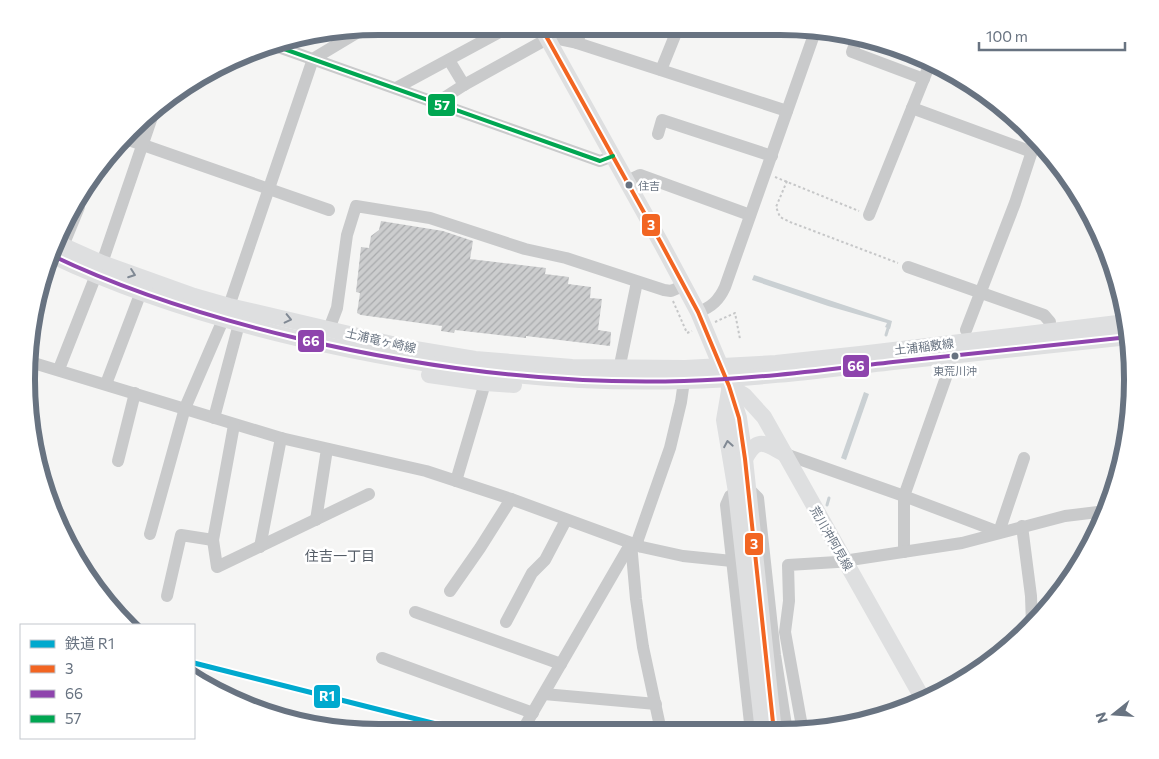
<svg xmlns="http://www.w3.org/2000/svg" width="1159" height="759" viewBox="0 0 1159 759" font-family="Commissioner,'Noto Sans JP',sans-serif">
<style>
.water{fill:#cad0d3}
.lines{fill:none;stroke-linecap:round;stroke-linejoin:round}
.stream{stroke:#cad0d3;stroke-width:3}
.building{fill:url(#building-hatch)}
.path{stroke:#c6c7c8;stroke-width:2;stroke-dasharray:2.5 2.5;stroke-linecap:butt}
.minor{stroke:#c9cacb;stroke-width:12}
.major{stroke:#dedfe0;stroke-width:16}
.bus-1-casing{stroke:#fff;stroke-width:8}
.bus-2-casing{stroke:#fff;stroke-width:8}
.bus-3-casing{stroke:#fff;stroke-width:8}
.bus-1{stroke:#f26522;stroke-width:4}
.bus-2{stroke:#8e44ad;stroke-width:4}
.bus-3{stroke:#00a651;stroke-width:4}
.rail-1-casing{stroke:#fff;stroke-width:9}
.rail-1{stroke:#00a9ce;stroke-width:5}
.oneway{stroke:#808994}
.bus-dot{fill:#687381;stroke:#fff;stroke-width:2}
.labels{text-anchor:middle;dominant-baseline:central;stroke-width:5;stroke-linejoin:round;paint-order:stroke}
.bus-label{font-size:11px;fill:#687381;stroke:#fff;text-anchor:start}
.street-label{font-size:12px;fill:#687381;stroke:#fff}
.neighbourhood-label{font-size:14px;fill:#555d67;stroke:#fff}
.rim{fill:none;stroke:#687381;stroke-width:6}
.line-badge{stroke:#fff;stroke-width:2}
.badge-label{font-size:14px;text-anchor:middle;font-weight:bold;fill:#fff}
</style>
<defs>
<pattern id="building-hatch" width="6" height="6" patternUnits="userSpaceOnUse" patternTransform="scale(1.25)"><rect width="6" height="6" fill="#cccdce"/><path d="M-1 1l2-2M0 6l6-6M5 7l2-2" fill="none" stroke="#a9abad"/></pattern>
</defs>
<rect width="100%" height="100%" fill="#f5f5f4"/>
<g class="water">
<path d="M754,275L892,321L890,329L885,327L887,323L828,306L752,280Z"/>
<path d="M864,392L869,394L846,460L841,458Z"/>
</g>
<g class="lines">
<g class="stream">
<path d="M886,335L889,325"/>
<path d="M827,505L829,498"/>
</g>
</g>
<path class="building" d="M381,221L443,231L473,241L470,259L546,268L545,274L569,277L568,284L591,287L590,298L602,299L598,330L611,332L610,346L526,336V338L455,330L454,333L441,331L442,326L361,315L357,313L360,293L356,292L361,247L369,248L371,236L379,230Z"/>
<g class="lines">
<g class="path">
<path d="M775,177L859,211"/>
<path d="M787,181L776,207L780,217L790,222L898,263"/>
<path d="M673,301L687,333L692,331"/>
<path d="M715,322L735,313L740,339"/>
</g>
<g class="minor">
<path d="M857,39L852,52L924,79"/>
<path d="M577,43L582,28"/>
<path d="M270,44L600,161L613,156"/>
<path d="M449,60L464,85"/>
<path d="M661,70L678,28"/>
<path d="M396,88L509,27"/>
<path d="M436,103L464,85L547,39H558L577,43L787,111"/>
<path d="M912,108L1032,152"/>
<path d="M658,134L662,120L772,156"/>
<path d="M126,139L329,210"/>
<path d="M627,181L640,175L750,215"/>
<path d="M869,215L931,61"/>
<path d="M63,246L79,207"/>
<path d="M102,263L153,114"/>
<path d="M908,267L1044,315L1050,322"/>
<path d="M698,312C712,307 719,300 725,287L816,29"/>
<path d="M329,329L337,308L347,235L356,206L430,218L525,249L566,258L664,290L671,291L685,285"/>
<path d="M966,330L1015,203L1036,139"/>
<path d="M621,360L637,282"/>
<path d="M27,361L281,438L426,471L511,499L642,547L683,556L732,561"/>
<path d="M59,369L96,275"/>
<path d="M106,384L141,292"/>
<path d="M214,418L239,324"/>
<path d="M234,425L213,540L217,567L369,494"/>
<path d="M785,454L904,496L999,532"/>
<path d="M118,461L135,393"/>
<path d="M456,481L485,383"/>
<path d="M747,487L758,498L775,655L787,732"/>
<path d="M736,492L730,496L726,505L751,732"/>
<path d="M316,520L327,449"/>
<path d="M1022,526L1031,596L1032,625"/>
<path d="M999,532L1024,458"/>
<path d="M150,534L185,408L229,306L313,59L363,29"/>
<path d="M631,543L636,599L643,647L661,731"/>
<path d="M636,545L670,448L681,402L683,388"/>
<path d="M260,547L281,438"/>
<path d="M904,552V496L950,366"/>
<path d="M450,591L480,548L511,499"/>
<path d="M167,596L181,535L213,540"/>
<path d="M415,612L561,664"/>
<path d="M506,622L532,573L545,560L566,520"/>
<path d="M382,658L533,713"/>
<path d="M544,694L656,704"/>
<path d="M522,731L631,543"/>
<path d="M803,732L785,632L789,601L788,565L837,562L962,543L1065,516L1106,511"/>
</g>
<g class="major">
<path d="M541,27L661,243L698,312L729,386L739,418L745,459L774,732"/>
<path d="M55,242L102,263L194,296L229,306L409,348L475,359L572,367L685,368L776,363L860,354L1126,322"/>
<path d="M51,255C128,292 212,318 296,338C423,368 554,385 684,381C754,379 824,370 893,362C971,354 1050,346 1129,337"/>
<path d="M429,375L485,383L514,385"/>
<path d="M729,386L744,395L764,417L924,701"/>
<path d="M729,391L724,420L736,492L763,732"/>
<path d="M745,459C758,435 765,444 785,454"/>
</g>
<g class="bus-1-casing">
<path id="bus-1" d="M541,27L661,243L698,312L729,386L739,418L745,459L774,732"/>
</g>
<g class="bus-2-casing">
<path id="bus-2" d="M51,255C128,292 212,318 296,338C423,368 554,385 684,381C754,379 824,370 893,362C971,354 1050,346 1129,337"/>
</g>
<g class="bus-3-casing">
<path id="bus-3" d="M270,44L600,161L613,156"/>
</g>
<use href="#bus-1" class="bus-1"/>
<use href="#bus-2" class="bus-2"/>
<use href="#bus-3" class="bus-3"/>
<g class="rail-1-casing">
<path id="rail-1" d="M194,663L460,730"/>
</g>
<use href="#rail-1" class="rail-1"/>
</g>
<defs><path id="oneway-chevron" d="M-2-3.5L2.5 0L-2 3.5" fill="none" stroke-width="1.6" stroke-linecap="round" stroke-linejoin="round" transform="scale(1.25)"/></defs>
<g class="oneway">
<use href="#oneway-chevron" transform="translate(132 274) rotate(20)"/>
<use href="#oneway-chevron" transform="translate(288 319) rotate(13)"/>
<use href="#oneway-chevron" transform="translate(728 444) rotate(-100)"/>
</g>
<g class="bus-dot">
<circle cx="629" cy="185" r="4.5"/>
<circle cx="955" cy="356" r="4.5"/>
</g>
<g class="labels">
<g class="bus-label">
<text x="638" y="185">住吉</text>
<text x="955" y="370" text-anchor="middle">東荒川沖</text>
</g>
<g class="street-label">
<text transform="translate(381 340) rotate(13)">土浦竜ヶ崎線</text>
<text transform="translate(924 346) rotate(-7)">土浦稲敷線</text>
<text transform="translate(832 538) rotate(60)">荒川沖阿見線</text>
</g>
<g class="neighbourhood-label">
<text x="340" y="555">住吉一丁目</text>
</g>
</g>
<path d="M0 0H1159V759H0ZM379 35H780A344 344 0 0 1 1124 379V380A344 344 0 0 1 780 724H379A344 344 0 0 1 35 380V379A344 344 0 0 1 379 35Z" fill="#fff" fill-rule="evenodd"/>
<path class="rim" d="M379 35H780A344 344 0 0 1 1124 379V380A344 344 0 0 1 780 724H379A344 344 0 0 1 35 380V379A344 344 0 0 1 379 35Z"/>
<g class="line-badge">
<rect x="427" y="93" width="29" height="24" rx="5" fill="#00a651"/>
<rect x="641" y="213" width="20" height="24" rx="5" fill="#f26522"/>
<rect x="297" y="329" width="28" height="24" rx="5" fill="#8e44ad"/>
<rect x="842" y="354" width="28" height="24" rx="5" fill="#8e44ad"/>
<rect x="744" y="532" width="20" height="24" rx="5" fill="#f26522"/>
<rect x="313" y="684" width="28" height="25" rx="5" fill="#00a9ce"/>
</g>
<g class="badge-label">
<text x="442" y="110">57</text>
<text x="651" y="230">3</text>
<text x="311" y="346">66</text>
<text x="856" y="371">66</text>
<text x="754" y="549">3</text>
<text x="327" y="701">R1</text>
</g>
<rect x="20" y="624" width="175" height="115" fill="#ffffff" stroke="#c3c7cd"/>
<rect x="30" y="640" width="25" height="8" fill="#00a9ce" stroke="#c3c7cd"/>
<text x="65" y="649" font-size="15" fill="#687381">鉄道 R1</text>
<rect x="30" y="665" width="25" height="8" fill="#f26522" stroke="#c3c7cd"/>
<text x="65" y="674" font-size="15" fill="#687381">3</text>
<rect x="30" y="690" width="25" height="8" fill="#8e44ad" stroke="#c3c7cd"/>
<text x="65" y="699" font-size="15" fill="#687381">66</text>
<rect x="30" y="715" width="25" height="8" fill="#00a651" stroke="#c3c7cd"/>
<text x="65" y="724" font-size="15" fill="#687381">57</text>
<g transform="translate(1114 714) rotate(253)" stroke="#ffffff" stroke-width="4" paint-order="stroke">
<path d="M0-4L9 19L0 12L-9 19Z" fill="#687381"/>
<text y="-8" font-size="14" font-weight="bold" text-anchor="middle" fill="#687381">N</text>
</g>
<path d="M979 42v8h146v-8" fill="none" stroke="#687381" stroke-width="2.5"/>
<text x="986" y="42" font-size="15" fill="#687381" stroke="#ffffff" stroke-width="4" paint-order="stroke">100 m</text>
</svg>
